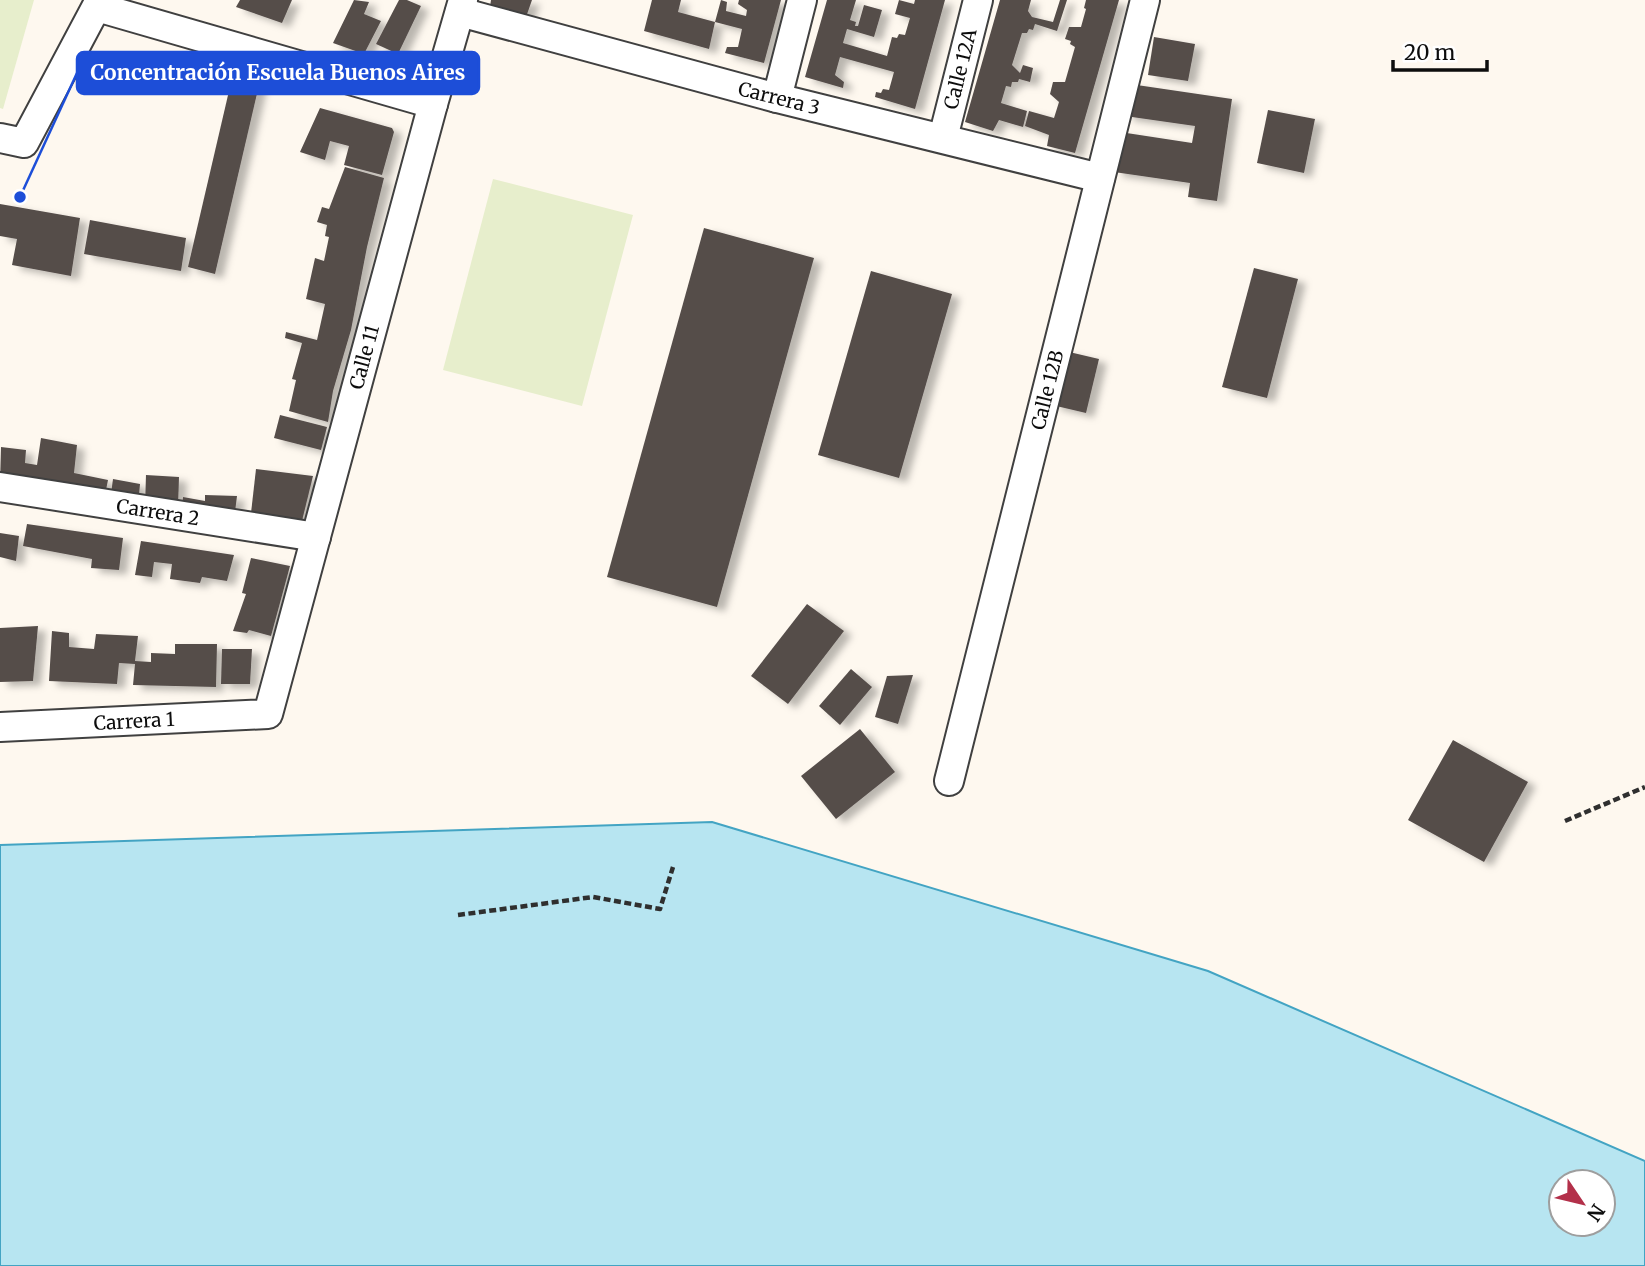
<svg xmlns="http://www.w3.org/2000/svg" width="1645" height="1266" viewBox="0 0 1645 1266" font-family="Merriweather,serif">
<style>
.pitch{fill:#e7eecc}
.water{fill:#b7e5f1;stroke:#43a4c3;stroke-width:2;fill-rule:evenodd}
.building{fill:#554d4a;filter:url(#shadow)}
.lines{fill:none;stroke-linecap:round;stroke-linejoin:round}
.street-casing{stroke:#404040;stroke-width:32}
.path{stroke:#2f2f2f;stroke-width:4.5;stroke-dasharray:7 3.5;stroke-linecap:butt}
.street{stroke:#fff;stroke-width:28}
.labels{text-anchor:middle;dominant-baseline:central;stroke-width:7;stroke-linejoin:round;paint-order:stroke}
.street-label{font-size:19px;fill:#0d0d0d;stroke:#fff}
.leader{fill:none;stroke:#1d4ed8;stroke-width:2.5}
.callout-dot{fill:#1d4ed8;stroke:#fff;stroke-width:2.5}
.callout{fill:#1d4ed8;stroke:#1d4ed8;stroke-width:2.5}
.callout-label{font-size:21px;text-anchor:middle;font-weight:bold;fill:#fff}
</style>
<defs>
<filter id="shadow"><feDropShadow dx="8" dy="4.5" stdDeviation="3.5" flood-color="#0004"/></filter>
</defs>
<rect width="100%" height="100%" fill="#fef8ef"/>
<g class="pitch">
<path d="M0,0H34L3,109L0,108Z"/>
<path d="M493,179L633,215L582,406L443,370Z"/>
</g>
<path class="water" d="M712,822L1208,971L1645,1161V1266H0V845ZM1561,1182H1603V1224H1561Z"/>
<g class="building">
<path d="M240,0H292L282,23L236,7Z"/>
<path d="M354,0L369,2L364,14L381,21L364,54L333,43Z"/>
<path d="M399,0H407L421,6L398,54L376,44Z"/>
<path d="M491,0H532L525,20L490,7Z"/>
<path d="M652,0H681L678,12L715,22L721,0L727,2L726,11L746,16L747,10L738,4L739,0H781L764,63L725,53L727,47H738L742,29L715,22L709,49L644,31Z"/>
<path d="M827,0H856L850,20L856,22L855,26H858L864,5L882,10L874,37L847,29L843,43L887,56L892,37L897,38L899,34L905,35L910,18L895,14L899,0L914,4L915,0H945L915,109L875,97L876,92L881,93L883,89L889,90L894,72L840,57L835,75L844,82L843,88L805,77Z"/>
<path d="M1000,0H1031L1028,11L1032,17L1053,22L1060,0H1067L1057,31L1035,24L1033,30L1029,29L1027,33H1022L1012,65L1020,73L1023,65L1033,68L1030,82L1019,79L1018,82H1012L1011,87L1006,86L1001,103L1027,111L1023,127L999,120L993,131L965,122Z"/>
<path d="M1086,0H1119L1075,153L1047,146L1049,135L1025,126L1029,111L1054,118L1059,102L1050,94L1053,82H1065L1075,47L1070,44L1071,41L1065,39L1069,27H1081L1086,9L1084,8Z"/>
<path d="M1154,37L1195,44L1188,81L1148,75Z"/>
<path d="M232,78L259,85L215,274L188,267Z"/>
<path d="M1130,84L1232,99L1217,201L1188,197L1190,183L1114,172L1120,132L1192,143L1195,126L1125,116Z"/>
<path d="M320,108L392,128L394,132L382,175L344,165L349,146L330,141L325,160L300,152Z"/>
<path d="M1268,110L1315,119L1304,173L1257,163Z"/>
<path d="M345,167L384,178L367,247L351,330L333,391L328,422L289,411L296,380L292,379L302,343L285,338L286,332L317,340L325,304L306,299L315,258L324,261L329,237L325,236L327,225L317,222L322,207L329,209Z"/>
<path d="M0,204L80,218L71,276L12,265L17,239L0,236Z"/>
<path d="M90,220L186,238L181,271L84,254Z"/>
<path d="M704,228L814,258L717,607L607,577Z"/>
<path d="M1254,268L1298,279L1267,398L1222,387Z"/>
<path d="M871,271L952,294L899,478L818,455Z"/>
<path d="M1065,351L1099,359L1086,413L1052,405Z"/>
<path d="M280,415L327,427L321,450L274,438Z"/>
<path d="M41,438L77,445L74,473L108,480L104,500L0,482L1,447L26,450L25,463L37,465Z"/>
<path d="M256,469L313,476L302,521L251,513Z"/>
<path d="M146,475L179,477L178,507L145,506Z"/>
<path d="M113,479L140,484L138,506L110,501Z"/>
<path d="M205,495L237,496L235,512L182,508L183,497L205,501Z"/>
<path d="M27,524L123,538L119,570L91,568L92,559L23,546Z"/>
<path d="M0,533L19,536L16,561L0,557Z"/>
<path d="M141,541L234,555L227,581L202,577L200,583L170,579L172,564L154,562L152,577L135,575Z"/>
<path d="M251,558L290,566L271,636L249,630L247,633L233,631L246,594L242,593Z"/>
<path d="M807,604L844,631L788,704L751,676Z"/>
<path d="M38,626L33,681L0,682V628Z"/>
<path d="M52,631L69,633V647L94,649L96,634L138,636L135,661L151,662V653L175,654V644H217L216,687L133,685L135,664L119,663L117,684L49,681Z"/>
<path d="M222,649H252L250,684H221Z"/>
<path d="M851,669L872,687L840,725L819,706Z"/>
<path d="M913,675L898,724L875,717L887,676Z"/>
<path d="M860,729L895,772L836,819L801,776Z"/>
<path d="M1453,740L1528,782L1484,862L1408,820Z"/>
</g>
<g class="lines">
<g class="street-casing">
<g id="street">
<path d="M97,7L433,104"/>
<path d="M460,12L777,98L1100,178"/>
<path d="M777,98L802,0"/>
<path d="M0,138L24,143L100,0"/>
<path d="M943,138L978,0"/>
<path d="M0,487L316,537"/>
<path d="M0,727L268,714L433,104L463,0"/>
<path d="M949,781L1145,0"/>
</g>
</g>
<g class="path">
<path d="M1565,821L1645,787"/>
<path d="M458,915L593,897L660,909L673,867"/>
</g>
<use href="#street" class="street"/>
</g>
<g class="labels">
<g class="street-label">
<text transform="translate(960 69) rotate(-76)">Calle 12A</text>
<text transform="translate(779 98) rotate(14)">Carrera 3</text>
<text transform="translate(364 357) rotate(-75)">Calle 11</text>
<text transform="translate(1047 390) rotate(-76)">Calle 12B</text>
<text transform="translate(158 512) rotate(9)">Carrera 2</text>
<text transform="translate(134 721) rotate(-3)">Carrera 1</text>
</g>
</g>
<path class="leader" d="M20 197L77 73"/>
<circle class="callout-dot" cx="20" cy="197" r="7"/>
<rect class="callout" x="77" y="52" width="402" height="42" rx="7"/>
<g class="callout-label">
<text x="278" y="80">Concentración Escuela Buenos Aires</text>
</g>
<g transform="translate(1582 1203) rotate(125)"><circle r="33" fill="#ffffff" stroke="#9e9e9e" stroke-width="2"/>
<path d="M0-5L12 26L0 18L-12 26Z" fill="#b3304a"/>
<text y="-10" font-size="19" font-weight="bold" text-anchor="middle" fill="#0d0d0d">N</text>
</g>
<path d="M1393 60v10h94v-10" fill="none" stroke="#0d0d0d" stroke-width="3.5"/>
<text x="1404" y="60" font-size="21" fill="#0d0d0d" stroke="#ffffff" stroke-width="5" paint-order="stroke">20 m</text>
</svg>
